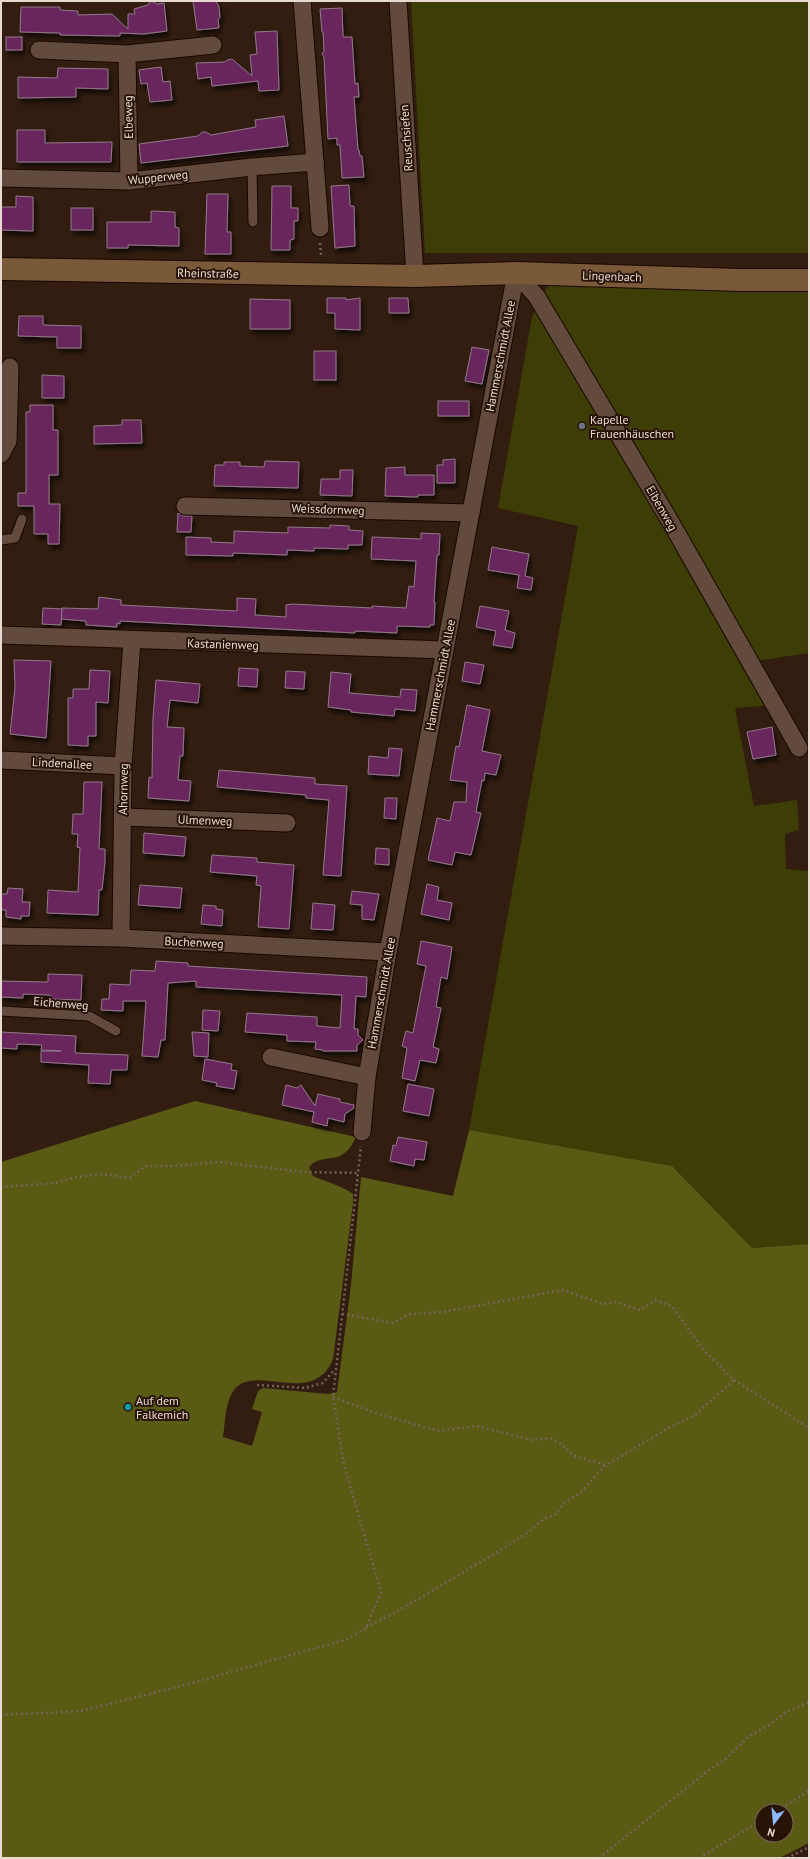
<svg xmlns="http://www.w3.org/2000/svg" width="810" height="1859" viewBox="0 0 810 1859" font-family="'PT Sans',sans-serif">
<style>
.green{fill:#3d3e05}
.forest{fill:#595b14;fill-rule:evenodd}
.building{fill:#67285c;stroke:#91788a;filter:url(#shadow)}
.lines{fill:none;stroke-linecap:round;stroke-linejoin:round}
.lane-casing{stroke:#190700;stroke-width:11}
.street-casing{stroke:#190700;stroke-width:19}
.secondary-casing{stroke:#190700;stroke-width:24}
.path{stroke:#756357;stroke-width:2.5;stroke-dasharray:2 3;stroke-linecap:butt}
.lane{stroke:#624b3c;stroke-width:9}
.street{stroke:#624b3c;stroke-width:17}
.secondary{stroke:#7a5938;stroke-width:22}
.worship-dot{fill:#6b7280;stroke:#281407;stroke-width:1.5}
.culture-dot{fill:#0f9aa8;stroke:#281407;stroke-width:1.5}
.labels{text-anchor:middle;dominant-baseline:central;stroke-width:4;stroke-linejoin:round;paint-order:stroke}
.street-label{font-size:12px;fill:#e8dad1;stroke:#281407}
.poi-label{font-size:12px;fill:#e8dad1;stroke:#281407;text-anchor:start}
</style>
<defs>
<filter id="shadow"><feDropShadow dx="2.5" dy="4.5" stdDeviation="2" flood-color="#0009"/></filter>
</defs>
<rect width="100%" height="100%" fill="#321d10"/>
<g class="green">
<path d="M411,1H809V253H425Z"/>
<path d="M548,286H809V653L756,661L542,297Z"/>
<path d="M537,307L773,705L735,708L754,806L797,800L799,830L785,834L786,869L809,871V1244L752,1248L672,1166L469,1130L578,526L498,508L532,317Z"/>
</g>
<path class="forest" d="M195,1101L356,1137C353,1144 348,1152 340,1156C330,1160 315,1157 309,1168L313,1176C324,1181 345,1187 353,1194V1203L333,1359C312,1411 249,1357 231,1395C225,1407 225,1423 223,1437L252,1446L262,1412L252,1409L258,1391L263,1388L328,1394L337,1392L351,1285L361,1177L453,1196L469,1130L672,1166L752,1248L809,1244V1843L780,1858H1V1162ZM762,1811H786V1835H762Z"/>
<g class="building">
<path d="M151,1L157,4L164,3L167,31L144,34L120,33V36L60,35V33L20,32L21,7H60V10L78,11V15L112,14L128,29V14H135L134,9L148,5Z"/>
<path d="M193,1H216L219,7L220,17L218,20L219,28L197,30Z"/>
<path d="M342,8L343,37H352L355,84L358,83L359,97H354L358,150H359L360,156H362L364,177L342,178L340,145H337V138L328,139L324,57L322,54L324,51L323,32H322L320,9Z"/>
<path d="M277,31L279,90L259,91L258,81L212,86L211,77L198,79L196,63L225,62L227,60L232,59L252,76L250,55L257,54L255,32Z"/>
<rect x="6" y="37" width="16" height="13"/>
<path d="M161,67L163,82L170,81L172,100L150,102L147,83L141,84L139,70Z"/>
<path d="M58,68L108,69V89L76,88V97L18,98V77L57,78Z"/>
<path d="M284,116L288,146L141,163L139,144L198,136L202,132H206L211,135L239,130L256,127L255,120Z"/>
<path d="M17,130H45V143L112,142L111,162H17Z"/>
<path d="M349,185L350,206H354L355,246L335,248L331,186Z"/>
<path d="M272,186H291V208H298V221H294V239L290,240V250H271Z"/>
<path d="M207,194H228L227,232H231V254H205Z"/>
<path d="M16,196L33,197V231L1,230V207H16Z"/>
<rect x="71" y="208" width="22" height="22"/>
<path d="M151,211L175,212V227L179,228V246L128,245V248H107V222H151Z"/>
<path d="M327,298H346V300L360,298V330L335,329V313H327Z"/>
<path d="M389,298H408L409,313H389Z"/>
<path d="M250,299L290,300V329H250Z"/>
<path d="M19,316H43V325L81,326V348H57V337L18,336Z"/>
<path d="M472,347L489,350L482,384L465,381Z"/>
<rect x="314" y="351" width="22" height="29"/>
<path d="M42,375L64,376V398H42Z"/>
<rect x="438" y="401" width="31" height="15"/>
<path d="M30,405H53V430H58V475H49V504H60L59,544H48V534H34V506H18V493H26V412H30Z"/>
<path d="M122,420H141L142,443L94,444V426L122,425Z"/>
<path d="M455,459V483H437V465H443V460Z"/>
<path d="M265,461L299,462L298,488L214,486L215,465H224V462H240V466L264,467Z"/>
<path d="M405,467V475H434V495H418V497L385,496L386,468Z"/>
<path d="M340,470H353L352,496L320,495L321,479H340Z"/>
<path d="M178,513L184,516H192L191,532H177Z"/>
<path d="M330,525L349,526V530L363,531L362,545H348V549L314,548V551L287,550V555L233,553V556L186,555V537L211,538V542L234,543V531L288,533V527L330,528Z"/>
<path d="M421,533L440,534L439,555H437L434,602H435L434,625H430V627L397,626V633L355,631V633L120,621V624L117,623V627L86,625V621L61,619L62,608L98,609L99,597L121,600V605L237,611V598L256,599L255,615L286,617V605L292,604L372,608V606L406,608L409,586L414,587L416,561L371,559L372,537L421,539Z"/>
<path d="M492,547L529,554L525,576L533,578L531,590L517,588L519,575L488,570Z"/>
<path d="M480,606L509,611L505,630L515,633L512,648L493,645L496,631L476,627Z"/>
<path d="M43,608L62,609L61,625L42,624Z"/>
<path d="M14,660L51,661L46,738L10,734L15,688Z"/>
<path d="M465,662L484,665L480,684L462,681Z"/>
<path d="M239,668L258,669L257,687L238,686Z"/>
<path d="M90,670L110,671L108,703L96,702V736H88V746L68,745V698H73V689H89Z"/>
<path d="M286,671L305,672L304,689L285,688Z"/>
<path d="M331,672L351,674L349,693L400,697L401,689L417,690L415,711L395,709L394,716L351,712V710L328,707Z"/>
<path d="M156,680L200,684L198,703L170,700L167,727L184,728L183,756H180L178,780L191,781L189,801L148,798L149,777L152,778L153,718Z"/>
<path d="M467,705L490,710L482,751L501,755L496,775L485,773L484,781L482,780L476,812L481,813L471,855L455,852L452,865L428,860L437,818L450,821L454,802H466L467,782L450,780L456,746L459,747Z"/>
<path d="M772,727L776,755L753,759L747,732Z"/>
<path d="M389,748L402,749L399,776L368,774L369,756L388,758Z"/>
<path d="M219,770L315,778V784L347,786L341,876L323,875L329,800L306,798V795L217,787Z"/>
<path d="M84,782H102L99,849H105V862L102,890H99L98,915L47,913L48,890L78,892L80,848L77,847L78,834H72L73,814H83Z"/>
<path d="M385,798H397L396,819L384,818Z"/>
<path d="M144,833L186,837L184,856L143,853Z"/>
<path d="M376,848L389,849V865L375,864Z"/>
<path d="M212,855L257,858V862L294,865L289,929L258,927L261,886L256,885L257,876L210,872Z"/>
<path d="M427,884L439,887L437,900L452,903L449,920L421,914Z"/>
<path d="M140,885L182,888L180,908L138,905Z"/>
<path d="M8,888L23,889L22,902H30L29,916H21V919L6,917V910H1V894H7Z"/>
<path d="M352,891L379,894L374,920L362,919V905L350,904Z"/>
<path d="M313,903L335,905L333,930L311,929Z"/>
<path d="M203,905L216,906V909L223,910L222,926L201,924Z"/>
<path d="M421,941L452,947L447,979L441,977L436,1007L441,1008L433,1047L439,1049L436,1063L420,1060L415,1081L402,1078L407,1048L402,1046L406,1031L413,1033L426,966L417,964Z"/>
<path d="M156,961L188,963V966L367,977L366,997L356,996L354,1029H358V1035L363,1040L357,1045V1051H323V1050L315,1049L316,1042L287,1041V1035L245,1032L247,1013L317,1017V1026L340,1028L342,995L196,987V981L168,983L165,1040H161L158,1057L142,1056L146,1001H123V1011L101,1010L102,999H109L110,984L130,985L131,970L155,971Z"/>
<path d="M48,974L82,975L81,1000L50,999V995L23,994V998L1,997V981L48,982Z"/>
<path d="M203,1010L220,1011L218,1031L202,1030Z"/>
<path d="M1,1032L76,1036L75,1053L128,1055L127,1070H111L110,1084L88,1083L89,1065L41,1062V1051H61L41,1050L42,1045L17,1044V1049L1,1048Z"/>
<path d="M192,1032L209,1033L208,1057L194,1056Z"/>
<path d="M205,1059L232,1064L231,1070L237,1071L234,1089L216,1086L217,1083L202,1080Z"/>
<path d="M408,1084L434,1089L429,1116L403,1111Z"/>
<path d="M286,1085L297,1088L301,1085L315,1106L318,1094L340,1099V1102L354,1105V1108L345,1114L344,1122L328,1118L327,1126L312,1122L314,1112L282,1105Z"/>
<path d="M398,1137L427,1142L424,1160L415,1159L414,1166L390,1161L393,1145L396,1146Z"/>
</g>
<g class="lines">
<g class="lane-casing">
<g id="lane">
<path d="M252,167L253,222"/>
<path d="M1,540L15,538L22,519"/>
<path d="M1,1011L89,1016L116,1031"/>
</g>
</g>
<g class="street-casing">
<g id="street">
<path d="M398,1L415,276"/>
<path d="M39,50L127,54L213,45"/>
<path d="M127,54L129,181"/>
<path d="M315,162L320,228"/>
<path d="M1,178L129,181L252,167L315,162L302,1"/>
<path d="M516,273L537,297L670,521L799,748"/>
<path d="M1,454L8,441L10,367"/>
<path d="M185,506L471,513"/>
<path d="M1,635L445,650"/>
<path d="M1,760L123,766"/>
<path d="M123,817L287,823"/>
<path d="M1,936L121,938L388,952"/>
<path d="M121,938L123,766L132,641"/>
<path d="M271,1057L367,1077"/>
<path d="M362,1132L367,1077L388,952L516,273"/>
</g>
</g>
<g class="secondary-casing">
<path id="secondary" d="M1,269L415,276L516,273L740,280H809"/>
</g>
<g class="path">
<path d="M320,243L321,256"/>
<path d="M1,1187L55,1183L77,1177L102,1174L130,1178L145,1166H174L219,1162L305,1172L359,1173"/>
<path d="M342,1314L393,1323L409,1314L443,1312L563,1290L603,1304L616,1302L640,1310L655,1300L672,1306L703,1349L734,1380L809,1428"/>
<path d="M257,1385L305,1388L323,1383L335,1369"/>
<path d="M333,1397L378,1414L439,1431L477,1426L532,1440L550,1438L560,1443L574,1456L606,1465"/>
<path d="M366,1627L389,1616L486,1559L529,1532L543,1519L555,1515L564,1503L580,1493L605,1466L668,1428L694,1416L734,1380"/>
<path d="M1,1715L80,1711L174,1688L348,1639L366,1628L381,1592L344,1465L333,1397L361,1146"/>
<path d="M777,1811L809,1791"/>
<path d="M599,1858L709,1770L727,1758L748,1737L769,1725L786,1712L809,1702"/>
<path d="M699,1858L762,1820"/>
<path d="M787,1858L809,1847"/>
</g>
<use href="#lane" class="lane"/>
<use href="#street" class="street"/>
<use href="#secondary" class="secondary"/>
</g>
<circle class="worship-dot" cx="582" cy="426" r="4"/>
<circle class="culture-dot" cx="128" cy="1407" r="4"/>
<g class="labels">
<g class="street-label">
<text transform="translate(128 117) rotate(-91)">Elbeweg</text>
<text transform="translate(406 138) rotate(-94)">Reuschsiefen</text>
<text transform="translate(158 177) rotate(-6)">Wupperweg</text>
<text transform="translate(208 273) rotate(1)">Rheinstraße</text>
<text transform="translate(612 276) rotate(2)">Lingenbach</text>
<text transform="translate(500 356) rotate(-79)">Hammerschmidt Allee</text>
<text transform="translate(662 508) rotate(60)">Eibenweg</text>
<text transform="translate(328 509) rotate(2)">Weissdornweg</text>
<text transform="translate(223 644) rotate(2)">Kastanienweg</text>
<text transform="translate(440 675) rotate(-79)">Hammerschmidt Allee</text>
<text transform="translate(62 763) rotate(3)">Lindenallee</text>
<text transform="translate(123 789) rotate(-89)">Ahornweg</text>
<text transform="translate(205 820) rotate(2)">Ulmenweg</text>
<text transform="translate(194 942) rotate(3)">Buchenweg</text>
<text transform="translate(381 993) rotate(-80)">Hammerschmidt Allee</text>
<text transform="translate(61 1003) rotate(5)">Eichenweg</text>
</g>
<g class="poi-label">
<text x="590" y="419">Kapelle<tspan x="590" dy="14">Frauenhäuschen</tspan></text>
<text x="136" y="1400">Auf dem<tspan x="136" dy="14">Falkemich</tspan></text>
</g>
</g>
<rect width="810" height="1859" fill="none" stroke="#e8dad1" stroke-width="4"/>
<g transform="translate(774 1823) rotate(196)"><circle r="19" fill="#281407" stroke="#756358"/>
<path d="M0-3L7 15L0 10L-7 15Z" fill="#8cb9fc"/>
<text y="-6" font-size="11" font-weight="bold" text-anchor="middle" fill="#e8dad1">N</text>
</g>
</svg>
